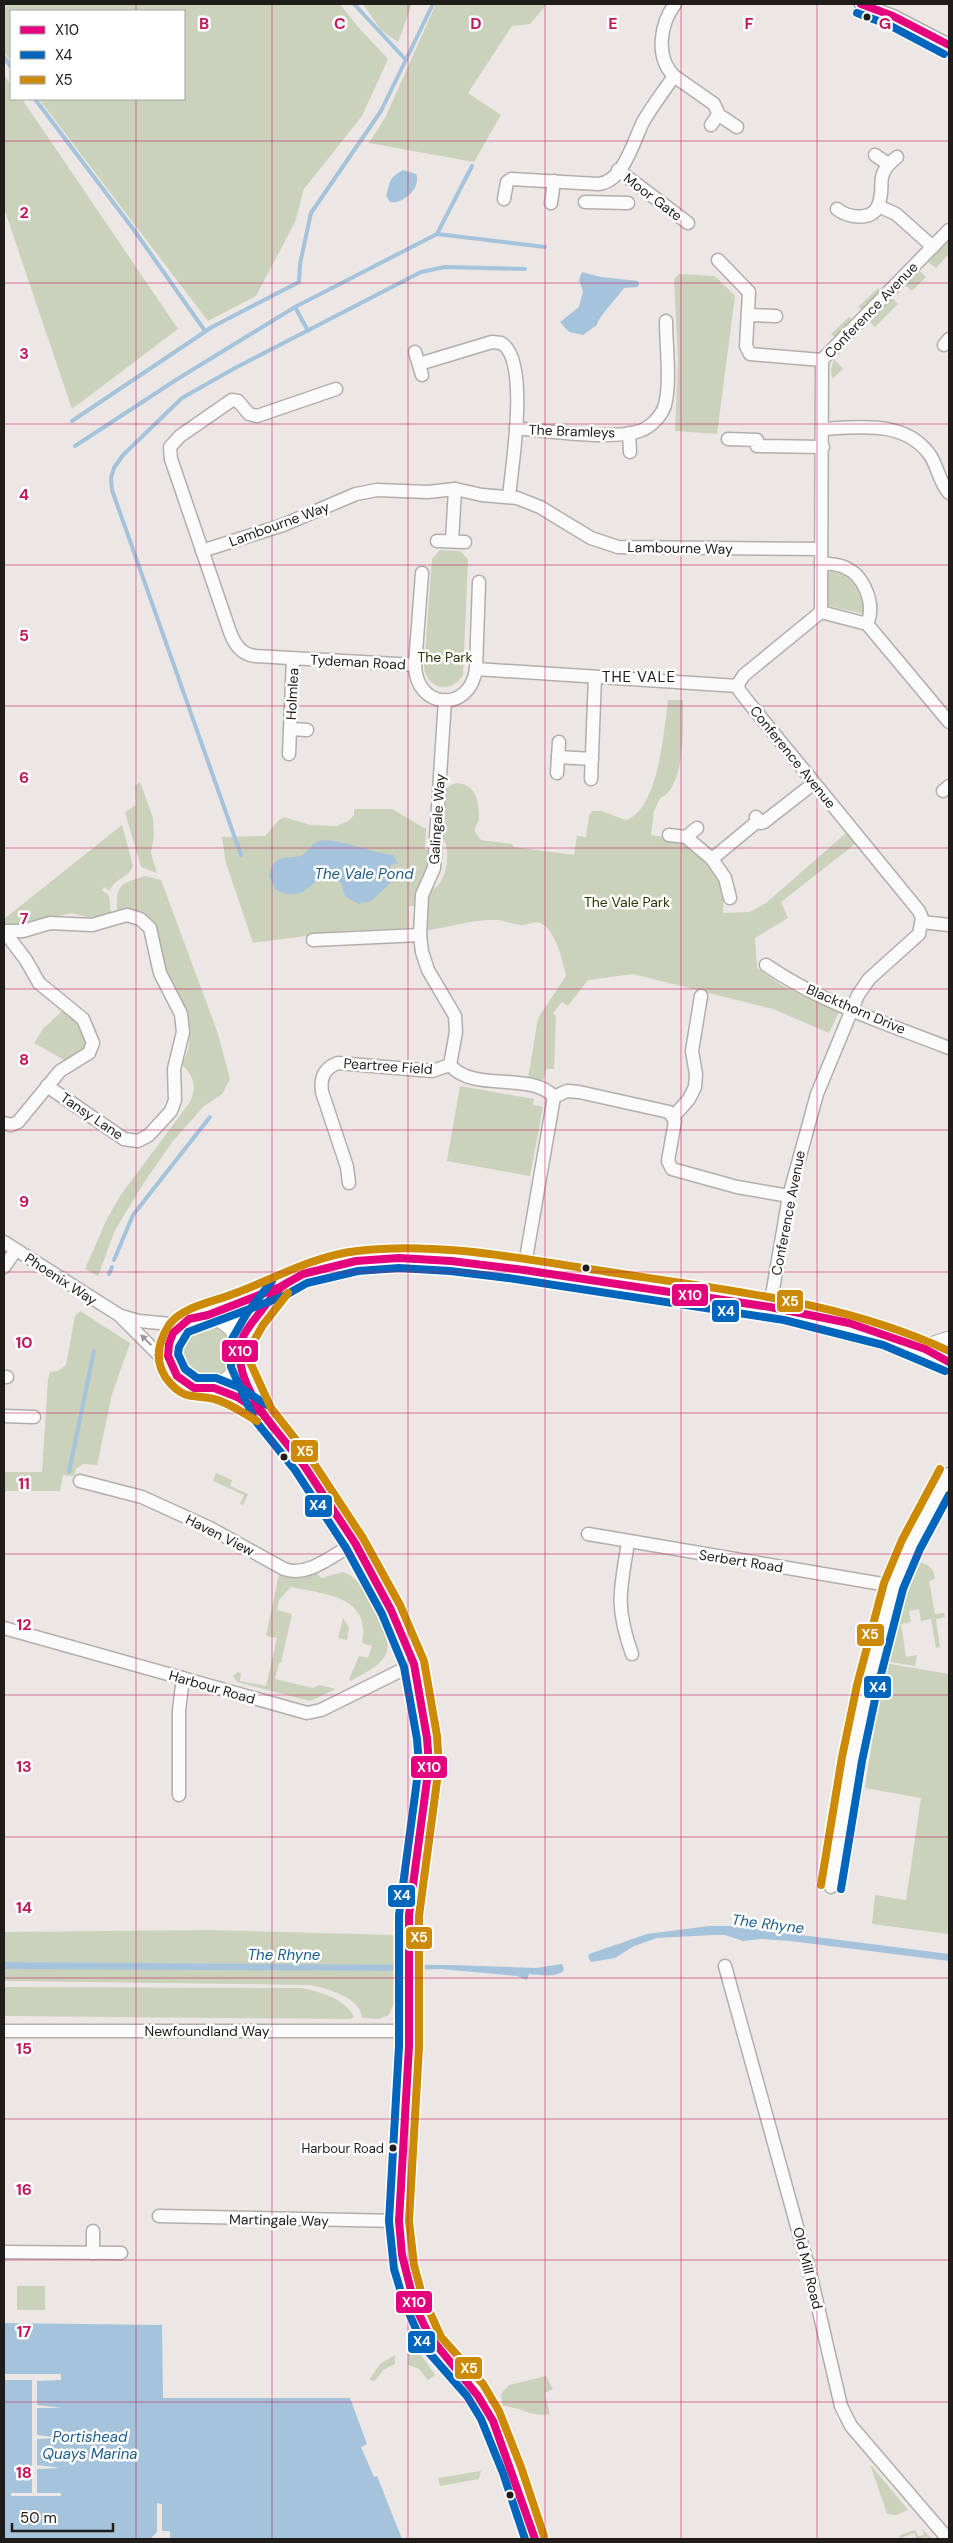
<svg xmlns="http://www.w3.org/2000/svg" width="953" height="2543" viewBox="0 0 953 2543" font-family="'DM Sans',sans-serif">
<style>
.green{fill:#cad2bb}
.water{fill:#a6c3dc}
.pier{fill:#ece7e4}
.lines{fill:none;stroke-linecap:round;stroke-linejoin:round}
.stream{stroke:#a6c3dc;stroke-width:4}
.street-casing{stroke:#b2aeab;stroke-width:15}
.secondary-casing{stroke:#b2aeab;stroke-width:21}
.street{stroke:#fcfbfb;stroke-width:12}
.secondary{stroke:#fcfbfb;stroke-width:19}
.bus-1-casing{stroke:#fff;stroke-width:11}
.bus-2-casing{stroke:#fff;stroke-width:11}
.bus-3-casing{stroke:#fff;stroke-width:11}
.bus-1{stroke:#e5007d;stroke-width:8}
.bus-2{stroke:#0065bd;stroke-width:8}
.bus-3{stroke:#cc8a05;stroke-width:8}
.oneway{fill:#999796}
.grid{fill:none;stroke:#c2185b;stroke-width:1;stroke-opacity:0.55}
.bus-dot{fill:#1f1c1a;stroke:#fff;stroke-width:2}
.labels{text-anchor:middle;dominant-baseline:central;stroke-width:5;stroke-linejoin:round;paint-order:stroke}
.bus-label{font-size:13px;fill:#1f1c1a;stroke:#fff;text-anchor:end}
.street-label{font-size:14px;fill:#1f1c1a;stroke:#fff}
.park-label{font-size:14px;fill:#283901;stroke:#fff}
.neighbourhood-label{font-size:15px;letter-spacing:1px;fill:#1f1c1a;stroke:#fff}
.water-label{font-size:15px;font-style:italic;fill:#1a5c8b;stroke:#fff}
.grid-label{font-size:16px;text-anchor:middle;font-weight:bold;fill:#c2185b;stroke:#fff;stroke-width:5;stroke-linejoin:round;paint-order:stroke}
.line-badge{stroke:#fff;stroke-width:2}
.badge-label{font-size:14px;text-anchor:middle;font-weight:bold;fill:#fff}
</style>
<rect width="100%" height="100%" fill="#ece7e4"/>
<g class="green">
<path d="M4,4H340L358,27L388,59L362,116L304,189L295,222L256,296L208,321L39,99H184V11H11V62L4,52Z"/>
<path d="M363,4H412L398,42L381,30Z"/>
<path d="M436,4H547L530,24L512,26L468,93L501,115L474,162L369,143L385,118Z"/>
<path d="M4,75L11,85V99H22L178,329L72,409L4,208Z"/>
<path d="M949,237V254L936,268L928,262Z"/>
<path d="M919,270L926,277L912,291L905,285Z"/>
<path d="M679,274L715,276L735,296L717,434L675,431L678,360L674,279Z"/>
<path d="M878,288L881,292L862,310L858,307Z"/>
<path d="M892,298L898,304L875,327L869,321Z"/>
<path d="M849,317L853,321L836,338L831,334Z"/>
<path d="M834,359L843,369L832,379L831,369Z"/>
<path d="M440,550L460,551L468,559L463,675C452,694 427,690 424,667L432,559Z"/>
<path d="M829,572C852,572 862,594 865,614L829,606L827,601V573Z"/>
<path d="M668,700H683C683,724 686,788 660,798L654,811L651,835L681,839L715,869L724,890L723,913L750,912L766,903L846,833L855,844L781,902L788,918L755,938L757,968L781,985L839,1012L829,1033L773,1009L633,974L588,980L568,1006L562,1002L553,1013L556,1016L554,1069H546L543,1081L528,1079L538,1018L566,976C562,960 557,933 542,924C536,919 527,926 520,925C512,924 505,921 497,920C474,919 448,927 425,931L429,891C433,889 439,886 441,881C448,870 451,844 440,835L445,790C450,785 455,782 463,784C477,788 479,805 479,818C479,823 474,826 475,832L481,840L512,844L514,847L574,855L577,836L586,837L589,816L592,811H601L626,820C659,809 664,729 668,700Z"/>
<path d="M140,782L153,818L154,835L151,853L157,873L141,867L125,812L136,805L135,786Z"/>
<path d="M354,809H392L426,829L425,849L431,852L429,870L416,906H409V928L343,931L253,943L226,863L222,837L265,836L279,820L284,817L310,825L337,826L348,821L354,815Z"/>
<path d="M122,825L133,866C129,878 114,878 110,891L104,887L102,890L109,896L111,914L90,918L72,913L23,925L4,926V919Z"/>
<path d="M145,876L161,880L217,1031L230,1079L222,1094L204,1106L173,1141L143,1184L115,1230L98,1276L85,1269L106,1221L120,1196L190,1102C198,1086 193,1076 182,1064C200,1033 179,1011 169,983C163,967 160,949 156,933L117,912C116,884 120,884 145,876Z"/>
<path d="M63,1010L67,1012L84,1032L87,1049L64,1060L34,1043L43,1029Z"/>
<path d="M460,1086L534,1099L533,1105L543,1107L530,1176L447,1161Z"/>
<path d="M80,1311L130,1343L112,1394L97,1465L83,1464L76,1469L74,1476L63,1475L60,1491H4V1472H42L48,1379L50,1372L58,1371L66,1365L75,1316Z"/>
<circle cx="205" cy="1352" r="29"/>
<path d="M216,1473L232,1480L230,1486L248,1494L243,1505L240,1504L244,1495L213,1481Z"/>
<path d="M921,1563C930,1564 935,1571 935,1579L929,1581L935,1614L944,1613L945,1617L936,1619L940,1647L936,1648L931,1619L921,1621L919,1609L909,1611L911,1622L901,1624L906,1657L917,1655L915,1666L885,1661C890,1642 903,1570 921,1563Z"/>
<path d="M343,1572C365,1578 397,1635 385,1656C379,1667 362,1674 351,1681L349,1679L359,1656L368,1658L372,1646L362,1643C372,1596 324,1594 291,1587L279,1600L277,1610L292,1614L281,1663H279L275,1679L313,1688L319,1685L336,1689L310,1701L237,1682L233,1676L238,1672L241,1673L240,1681L266,1686L277,1638L266,1636L279,1574L303,1578L317,1573L321,1578Z"/>
<path d="M343,1618L349,1628L347,1640L338,1638Z"/>
<path d="M884,1663L949,1674V1934L872,1924L875,1895L906,1900L921,1798L865,1788Z"/>
<path d="M210,1930L394,1935V1965L4,1962V1932Z"/>
<path d="M14,1968L394,1971V2003L389,2015L379,2019L362,2018C361,1998 327,1988 310,1985L4,1981V1969Z"/>
<path d="M4,1987L301,1988C321,1992 344,1998 354,2017L350,2019L4,2016Z"/>
<rect x="17" y="2286" width="28" height="24"/>
<path d="M408,2353L421,2355L435,2375L428,2380L419,2369L408,2365Z"/>
<path d="M395,2355V2364L383,2370L375,2381L369,2380L380,2364Z"/>
<path d="M546,2376L553,2389L545,2393L550,2414C533,2418 520,2407 503,2406L501,2394L509,2385Z"/>
<path d="M870,2464L908,2510L896,2515L887,2514Z"/>
<path d="M481,2471L479,2479L440,2486L438,2478Z"/>
<path d="M922,2529L932,2539L925,2537L917,2539L914,2533L898,2539L900,2535L915,2530L918,2536L924,2535Z"/>
</g>
<g class="water">
<path d="M403,170L416,174C422,187 403,205 390,202L386,196C391,180 388,179 403,170Z"/>
<path d="M582,272L601,277L638,281L639,285L637,287L624,288C618,297 598,317 597,325L583,335L569,332L560,322L579,307L583,291L579,280Z"/>
<path d="M322,840C347,841 369,852 393,855L398,863L390,865L394,880L371,901L358,904L345,896L341,883L331,875C312,874 307,906 276,890L269,876C274,851 287,861 303,855L313,844Z"/>
<path d="M709,1926H731L949,1954V1961L790,1941L762,1939L743,1941L725,1935H712L657,1938L634,1946L615,1958L591,1962L588,1957L589,1954L647,1934Z"/>
<path d="M4,1962L451,1965L536,1968L562,1964L564,1970C558,1978 540,1975 529,1974L527,1980L517,1976L440,1969L386,1971L4,1969Z"/>
<path d="M4,2323L162,2325L163,2398H350L367,2444L361,2447L374,2477L377,2476L402,2539H170V2531H162V2504L157,2503V2532L151,2538H4Z"/>
</g>
<path class="pier" d="M4,2374H61V2380L37,2381V2405L61,2408H37V2435L61,2438L37,2439V2465L61,2468L37,2469V2493H61V2496H11V2493H32V2380H4Z"/>
<g class="lines">
<g class="stream">
<path d="M354,4L406,60"/>
<path d="M4,57L11,67"/>
<path d="M35,99L134,230L205,331"/>
<path d="M437,234L472,166"/>
<path d="M295,307L308,331"/>
<path d="M72,421L212,327L299,282L300,264L311,213L381,111L433,4"/>
<path d="M75,446L179,378L295,307L437,234L545,247"/>
<path d="M241,855L112,490L111,478L114,468L123,455L182,398L235,368L421,272L445,267L525,269"/>
<path d="M114,1260L133,1215L210,1117"/>
<path d="M109,1274L112,1267"/>
<path d="M69,1472L94,1351"/>
</g>
<g class="street-casing">
<g id="street">
<path d="M861,4L893,16L949,45"/>
<path d="M674,76L714,104L719,115L737,127"/>
<path d="M711,125L718,115"/>
<path d="M875,155L888,164"/>
<path d="M618,170L688,223"/>
<path d="M504,199L507,182L511,179L598,184C623,183 634,140 643,122C652,106 664,91 674,76C655,57 660,24 675,4"/>
<path d="M585,202L628,203"/>
<path d="M551,203L554,181"/>
<path d="M878,206L896,214L933,247"/>
<path d="M837,209C847,217 871,222 878,206C887,184 872,177 897,157"/>
<path d="M718,260L749,292L746,346L750,354L822,360"/>
<path d="M748,315L776,316"/>
<path d="M944,345L949,339"/>
<path d="M415,352L422,375"/>
<path d="M419,364L492,342L501,343C530,359 512,466 509,496"/>
<path d="M336,389L257,416L249,414L238,401L232,400L180,436L170,447L171,459L230,632C235,645 241,654 255,656L415,665C416,710 470,713 476,669L738,686"/>
<path d="M516,428C545,431 617,441 642,430C652,426 662,415 665,405C671,381 666,346 666,321"/>
<path d="M823,429C860,427 905,420 930,455C938,467 939,482 949,493"/>
<path d="M629,433L630,452"/>
<path d="M728,439L757,440V446L823,447"/>
<path d="M437,541L465,542"/>
<path d="M452,541L455,489"/>
<path d="M202,551L283,525L356,494L377,490L428,492L455,489L482,495L517,498L540,507L591,538L618,547L821,549"/>
<path d="M821,563C829,564 837,564 844,567C864,575 876,604 867,624"/>
<path d="M821,612L867,624L949,722"/>
<path d="M415,665L422,573"/>
<path d="M476,669L479,582"/>
<path d="M445,700L434,868L422,895L420,935L422,952L428,970L455,1016L456,1032L450,1065"/>
<path d="M290,729L307,730"/>
<path d="M289,754L293,659"/>
<path d="M558,757L592,759"/>
<path d="M557,773L559,742"/>
<path d="M591,779L595,677"/>
<path d="M943,791L949,786"/>
<path d="M756,817L761,823L764,822L814,783"/>
<path d="M669,835L686,837L712,859L759,820"/>
<path d="M686,837L697,828"/>
<path d="M712,859L725,878L730,898"/>
<path d="M922,922L949,925"/>
<path d="M4,931H23L50,923L92,925L127,915L140,919L150,928L160,973L181,1014L183,1032L174,1069L175,1100L171,1111L149,1135L138,1141L124,1139L47,1086"/>
<path d="M313,940L420,935"/>
<path d="M766,965C821,1003 888,1024 949,1048"/>
<path d="M450,1065C473,1093 532,1071 554,1097"/>
<path d="M554,1097L567,1091L579,1092L669,1112L675,1121L668,1161L672,1169L737,1187L789,1196"/>
<path d="M674,1116L689,1099L695,1087L696,1074L692,1051L701,996"/>
<path d="M4,1123L11,1125L18,1122L60,1071L89,1053L93,1043L83,1019L39,983L26,960L4,931"/>
<path d="M349,1183L347,1167L322,1092C320,1078 324,1068 338,1063L432,1071L450,1065"/>
<path d="M4,1242L119,1315L171,1367"/>
<path d="M4,1267L16,1250"/>
<path d="M524,1270L554,1097"/>
<path d="M770,1307L789,1196L817,1094L858,995L869,979L919,934L922,918L919,911L749,703L739,690L738,684L744,675L821,612L822,360L949,230"/>
<path d="M121,1316L139,1321L181,1325"/>
<path d="M4,1377H7"/>
<path d="M4,1416L34,1417"/>
<path d="M80,1481L142,1497L210,1528L284,1569C308,1578 334,1554 355,1543"/>
<path d="M588,1534L894,1586"/>
<path d="M628,1543C620,1591 615,1606 632,1654"/>
<path d="M4,1628L307,1713L321,1710L414,1664"/>
<path d="M179,1795V1710L183,1678"/>
<path d="M831,1887L852,1759L867,1688L894,1586L911,1545L949,1474"/>
<path d="M725,1966L811,2277L841,2406L851,2426L948,2539"/>
<path d="M4,2031H409"/>
<path d="M159,2216L399,2221"/>
<path d="M93,2231V2253"/>
<path d="M4,2252L121,2253"/>
</g>
</g>
<g class="secondary-casing">
<g id="secondary">
<path d="M208,1315L280,1287L303,1274L356,1261L399,1258L451,1261C529,1270 606,1282 683,1294C773,1308 868,1319 949,1362"/>
<circle cx="205" cy="1352" r="37"/>
<path d="M241,1343L255,1319L279,1288"/>
<path d="M925,1349L949,1341"/>
<path d="M240,1364L262,1413L303,1464L355,1543L391,1610L414,1664L427,1738L429,1765L409,1915V2046L399,2221C401,2265 412,2315 439,2351C456,2372 476,2389 489,2413C495,2423 498,2435 502,2445C514,2476 524,2508 535,2539"/>
<path d="M214,1388L237,1397L262,1413"/>
</g>
</g>
<use href="#street" class="street"/>
<use href="#secondary" class="secondary"/>
<g class="bus-1-casing">
<g id="bus-1">
<path d="M861,4L893,16L949,45"/>
<path d="M273,1427C256,1405 232,1369 242,1339C246,1329 254,1320 261,1311C269,1301 276,1290 287,1283"/>
<path d="M535,2539L493,2421L478,2396L430,2337L415,2306L402,2255L399,2221L409,2046V1915L429,1765L427,1738L414,1664L391,1610L355,1543L303,1464L262,1413L237,1397L214,1388H194L177,1376L168,1356L169,1344L173,1333L189,1319L208,1315L280,1287L303,1274L356,1261L399,1258L451,1261L524,1270L770,1307L849,1323L925,1349L949,1362"/>
</g>
</g>
<g class="bus-2-casing">
<g id="bus-2">
<path d="M857,13L889,25L944,54"/>
<path d="M272,1281L247,1313L232,1339L231,1367L254,1419L295,1470L346,1548L382,1614L404,1667L417,1739L419,1765L399,1915V2046L389,2221L394,2269L404,2302L424,2347L467,2396L481,2419L503,2473L525,2539"/>
<path d="M267,1405L241,1388L216,1378H197L185,1369L178,1354L179,1347L188,1332L284,1296L307,1283L358,1271L399,1268L450,1271L508,1278L784,1320L883,1345L945,1371"/>
<path d="M841,1889L862,1761L877,1690L903,1589L920,1549L949,1495"/>
</g>
</g>
<g class="bus-3-casing">
<g id="bus-3">
<path d="M288,1293L263,1325L251,1346L250,1362L271,1408L311,1459L363,1538L400,1605L424,1661L437,1736L439,1766L419,1916V2047L409,2221L414,2265L422,2295L441,2337L483,2384L499,2411L521,2467L544,2536"/>
<path d="M257,1421C243,1413 230,1403 214,1399C196,1394 186,1401 170,1383C153,1364 157,1344 169,1325C181,1307 213,1302 233,1294C274,1279 313,1256 357,1251C440,1241 527,1260 609,1272C724,1290 843,1301 949,1351"/>
<path d="M821,1885L842,1757L857,1685L884,1583L902,1540L940,1469"/>
</g>
</g>
<use href="#bus-1" class="bus-1"/>
<use href="#bus-2" class="bus-2"/>
<use href="#bus-3" class="bus-3"/>
</g>
<defs><path id="oneway-solid" d="M-6-.8H1V-3.2L6.5 0L1 3.2V.8H-6Z" transform="scale(1.25)"/></defs>
<use class="oneway" href="#oneway-solid" transform="translate(146 1340) rotate(-136)"/>
<path class="grid" d="M136,4V11M272,4V2539M408,4V2539M545,4V2539M681,4V2539M817,4V2539M136,99V2539M4,141H949M4,283H949M4,424H949M4,565H949M4,706H949M4,848H949M4,989H949M4,1130H949M4,1272H949M4,1413H949M4,1554H949M4,1695H949M4,1837H949M4,1978H949M4,2119H949M4,2260H949M4,2402H949"/>
<g class="bus-dot">
<circle cx="867" cy="17" r="4.5"/>
<circle cx="586" cy="1268" r="4.5"/>
<circle cx="284" cy="1457" r="4.5"/>
<circle cx="393" cy="2148" r="4.5"/>
<circle cx="510" cy="2495" r="4.5"/>
</g>
<g class="labels">
<g class="bus-label">
<text x="384" y="2148">Harbour Road</text>
</g>
<g class="street-label">
<text transform="translate(653 197) rotate(37)">Moor Gate</text>
<text transform="translate(871 310) rotate(-46)">Conference Avenue</text>
<text transform="translate(572 431) rotate(2)">The Bramleys</text>
<text transform="translate(279 524) rotate(-20)">Lambourne Way</text>
<text transform="translate(680 548) rotate(1)">Lambourne Way</text>
<text transform="translate(358 662) rotate(3)">Tydeman Road</text>
<text transform="translate(292 694) rotate(-87)">Holmlea</text>
<text transform="translate(793 757) rotate(51)">Conference Avenue</text>
<text transform="translate(437 819) rotate(-86)">Galingale Way</text>
<text transform="translate(856 1009) rotate(23)">Blackthorn Drive</text>
<text transform="translate(388 1066) rotate(4)">Peartree Field</text>
<text transform="translate(92 1116) rotate(34)">Tansy Lane</text>
<text transform="translate(788 1213) rotate(-79)">Conference Avenue</text>
<text transform="translate(61 1279) rotate(33)">Phoenix Way</text>
<text transform="translate(220 1535) rotate(27)">Haven View</text>
<text transform="translate(741 1561) rotate(9)">Serbert Road</text>
<text transform="translate(212 1687) rotate(16)">Harbour Road</text>
<text x="207" y="2031">Newfoundland Way</text>
<text transform="translate(279 2220) rotate(1)">Martingale Way</text>
<text transform="translate(808 2268) rotate(76)">Old Mill Road</text>
</g>
<g class="park-label">
<text x="445" y="657">The Park</text>
<text x="627" y="902">The Vale Park</text>
</g>
<g class="neighbourhood-label">
<text x="639" y="677">THE VALE</text>
</g>
<g class="water-label">
<text x="364" y="874">The Vale Pond</text>
<text transform="translate(768 1924) rotate(7)">The Rhyne</text>
<text x="284" y="1955">The Rhyne</text>
<text x="90" y="2437">Portishead<tspan x="90" dy="17">Quays Marina</tspan></text>
</g>
</g>
<g class="grid-label">
<text x="204" y="29">B</text>
<text x="340" y="29">C</text>
<text x="476" y="29">D</text>
<text x="613" y="29">E</text>
<text x="749" y="29">F</text>
<text x="885" y="29">G</text>
<text x="24" y="218">2</text>
<text x="24" y="359">3</text>
<text x="24" y="500">4</text>
<text x="24" y="641">5</text>
<text x="24" y="783">6</text>
<text x="24" y="924">7</text>
<text x="24" y="1065">8</text>
<text x="24" y="1207">9</text>
<text x="24" y="1348">10</text>
<text x="24" y="1489">11</text>
<text x="24" y="1630">12</text>
<text x="24" y="1772">13</text>
<text x="24" y="1913">14</text>
<text x="24" y="2054">15</text>
<text x="24" y="2195">16</text>
<text x="24" y="2337">17</text>
<text x="24" y="2478">18</text>
</g>
<g class="line-badge">
<rect x="671" y="1283" width="38" height="24" rx="5" fill="#e5007d"/>
<rect x="776" y="1289" width="28" height="24" rx="5" fill="#cc8a05"/>
<rect x="711" y="1299" width="29" height="24" rx="5" fill="#0065bd"/>
<rect x="221" y="1339" width="38" height="24" rx="5" fill="#e5007d"/>
<rect x="290" y="1439" width="29" height="24" rx="5" fill="#cc8a05"/>
<rect x="304" y="1494" width="29" height="24" rx="5" fill="#0065bd"/>
<rect x="856" y="1623" width="29" height="24" rx="5" fill="#cc8a05"/>
<rect x="863" y="1675" width="29" height="24" rx="5" fill="#0065bd"/>
<rect x="410" y="1755" width="38" height="24" rx="5" fill="#e5007d"/>
<rect x="387" y="1884" width="29" height="24" rx="5" fill="#0065bd"/>
<rect x="405" y="1926" width="28" height="24" rx="5" fill="#cc8a05"/>
<rect x="395" y="2290" width="38" height="24" rx="5" fill="#e5007d"/>
<rect x="407" y="2330" width="29" height="24" rx="5" fill="#0065bd"/>
<rect x="454" y="2356" width="29" height="24" rx="5" fill="#cc8a05"/>
</g>
<g class="badge-label">
<text x="690" y="1300">X10</text>
<text x="790" y="1306">X5</text>
<text x="726" y="1316">X4</text>
<text x="240" y="1356">X10</text>
<text x="305" y="1456">X5</text>
<text x="318" y="1510">X4</text>
<text x="870" y="1639">X5</text>
<text x="878" y="1692">X4</text>
<text x="429" y="1772">X10</text>
<text x="402" y="1900">X4</text>
<text x="419" y="1942">X5</text>
<text x="414" y="2307">X10</text>
<text x="422" y="2346">X4</text>
<text x="469" y="2373">X5</text>
</g>
<rect width="953" height="2543" fill="none" stroke="#1f1c1a" stroke-width="10"/>
<rect x="10" y="10" width="175" height="90" fill="#ffffff" stroke="#a5a4a3"/>
<rect x="20" y="26" width="25" height="8" fill="#e5007d" stroke="#a5a4a3"/>
<text x="55" y="35" font-size="15" fill="#1f1c1a">X10</text>
<rect x="20" y="51" width="25" height="8" fill="#0065bd" stroke="#a5a4a3"/>
<text x="55" y="60" font-size="15" fill="#1f1c1a">X4</text>
<rect x="20" y="76" width="25" height="8" fill="#cc8a05" stroke="#a5a4a3"/>
<text x="55" y="85" font-size="15" fill="#1f1c1a">X5</text>
<path d="M12 2523v8h101v-8" fill="none" stroke="#1f1c1a" stroke-width="2.5"/>
<text x="20" y="2523" font-size="15" fill="#1f1c1a" stroke="#ffffff" stroke-width="4" paint-order="stroke">50 m</text>
</svg>
